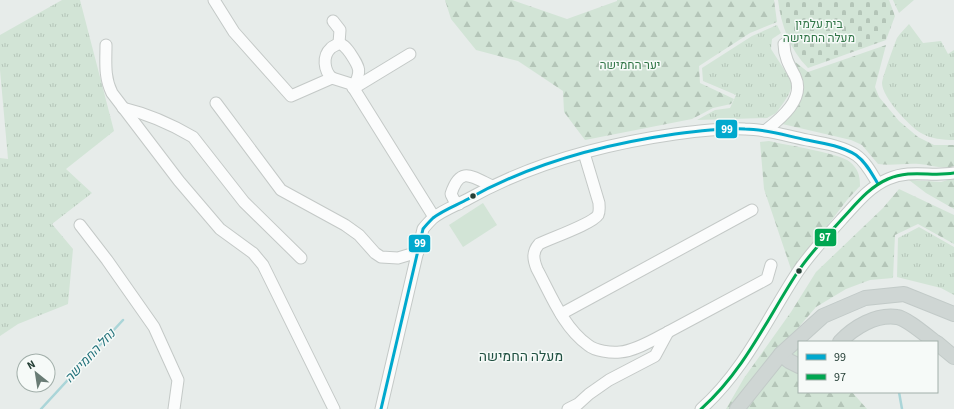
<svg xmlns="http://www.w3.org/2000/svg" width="954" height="409" viewBox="0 0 954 409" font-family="'Source Sans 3',Heebo,sans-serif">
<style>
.grass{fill:url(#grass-tufts)}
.forest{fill:url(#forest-firs)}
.cemetery{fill:url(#cemetery-stones)}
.pitch{fill:#d2e4d6}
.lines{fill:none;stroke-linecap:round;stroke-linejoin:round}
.stream{stroke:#aad5d8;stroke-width:2.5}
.minor-casing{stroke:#c4c9c7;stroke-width:13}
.major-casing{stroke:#c2cac8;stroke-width:16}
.minor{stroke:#fbfcfc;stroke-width:11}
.major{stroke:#cfd6d4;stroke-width:14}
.bus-1-casing{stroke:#f6faf8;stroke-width:6}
.bus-2-casing{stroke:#f6faf8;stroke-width:6}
.bus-1{stroke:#00a9ce;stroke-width:3}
.bus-2{stroke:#00a651;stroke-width:3}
.bus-dot{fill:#253f36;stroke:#f6faf8;stroke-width:1.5}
.labels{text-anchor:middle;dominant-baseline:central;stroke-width:3;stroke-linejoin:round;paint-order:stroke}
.park-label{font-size:12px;fill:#307546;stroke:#f6faf8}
.water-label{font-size:13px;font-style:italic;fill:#21717a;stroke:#f6faf8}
.quarter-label{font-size:14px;fill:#215142;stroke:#f6faf8}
.line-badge{stroke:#f6faf8;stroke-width:1.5}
.badge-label{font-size:11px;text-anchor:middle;font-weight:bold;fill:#fff}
</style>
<defs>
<pattern id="grass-tufts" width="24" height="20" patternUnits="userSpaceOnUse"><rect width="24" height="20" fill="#d2e4d6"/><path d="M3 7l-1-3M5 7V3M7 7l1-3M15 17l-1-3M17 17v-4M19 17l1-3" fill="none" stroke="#b4c5b8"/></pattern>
<pattern id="forest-firs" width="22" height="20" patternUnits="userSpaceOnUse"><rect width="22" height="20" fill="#d2e4d6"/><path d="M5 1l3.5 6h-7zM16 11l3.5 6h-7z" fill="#b4c5b8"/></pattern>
<pattern id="cemetery-stones" width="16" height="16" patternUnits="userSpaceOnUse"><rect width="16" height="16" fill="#d2e4d6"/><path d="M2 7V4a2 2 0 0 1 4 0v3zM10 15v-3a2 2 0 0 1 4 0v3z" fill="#b4c5b8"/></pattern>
</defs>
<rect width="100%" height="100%" fill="#e7ecea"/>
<g class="grass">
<path d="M62,0H80L114,131L66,169L92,193L52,224L73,249L68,304L18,324L0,336V158L8,159L0,70V35Z"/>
<path d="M893,0H914L899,13Z"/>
<path d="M909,24L923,43L941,41L948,54L954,50V140C943,140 931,139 921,133C909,126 882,97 882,83C883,76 894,45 897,38C900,33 905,29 909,24Z"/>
<path d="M777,25L781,33L772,39L771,49L789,77L792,85L789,94L784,102L776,113L767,118L697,120L715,110L730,108L736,95L703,81L702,68L752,36Z"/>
<path d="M919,227L954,247V295L941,288L897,277L898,238Z"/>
</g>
<g class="forest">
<path d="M445,0H512L567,19L617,1V0H774L777,22L750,33L699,66L700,83L734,99L731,104L713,108L692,119L585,140L564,112L563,91L518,61L476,50L451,19Z"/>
<path d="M886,45L875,87L879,97L899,121L918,137L934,145H954V166C943,170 931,165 919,164C906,163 892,166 878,164L862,145L851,140L778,123L800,94L790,58L808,72Z"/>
<path d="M769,141C785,145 840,153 850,162C858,169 860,175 860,186L847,200L792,272L764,189L760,142Z"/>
<path d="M954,178V209L926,193L909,180L941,182Z"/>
<path d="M899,189L954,215V244L918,224L895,235L893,278L870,280L846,289L816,307L786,342L799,350V392H852L867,409H726L744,378L791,312L816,272L883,208Z"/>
</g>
<path class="cemetery" d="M778,0H889L895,16L886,40L808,68C790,50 781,25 778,0Z"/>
<path class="pitch" d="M483,203L497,225L463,247L449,225Z"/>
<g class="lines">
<g class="stream">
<path d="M899,392L902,409"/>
<path d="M41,409L123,320"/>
</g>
<g class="minor-casing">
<g id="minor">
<path d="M214,0L234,32L291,96L332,78L351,84L434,217"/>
<path d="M333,21L340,30L339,43"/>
<path d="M106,45C106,62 104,77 112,93L179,181L220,229L253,253L263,265L334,409"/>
<path d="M332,78C324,71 322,56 331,48C333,46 337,45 339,43C346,46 346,48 350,53C360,68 362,71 353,88"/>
<path d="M354,88L410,54"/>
<path d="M216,103L281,190L345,225L359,235L375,253L381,257L398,258L418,252"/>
<path d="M123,108C148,114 171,124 193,137L244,202L301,258"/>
<path d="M765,131C780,119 806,99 795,76C789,65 784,56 784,44"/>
<path d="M459,204L454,200L451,194C460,166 471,176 492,186"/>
<path d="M80,225L107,260L154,327L178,380L174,409"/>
<path d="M561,314L752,210"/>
<path d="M668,332L767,279L771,265"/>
<path d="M381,409L423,229C426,225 430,221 433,218C443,210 457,205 468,199C530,164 605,144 675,134C698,131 721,128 745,129C766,129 787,136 807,140C823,143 842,146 856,155C866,162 872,174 878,184"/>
<path d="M568,409L578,404L589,394L609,380L655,356L668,332C655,339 635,351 620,352C611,353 595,351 588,345C563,327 551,295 537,269C533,259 532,252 539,244C551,238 592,224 598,215C600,211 599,207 599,203L584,153"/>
<path d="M701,409C744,371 767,319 797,273C810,253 827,236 842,219C856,204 869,187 888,179C911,169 931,177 954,173"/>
</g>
</g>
<g class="major-casing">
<g id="major">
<path d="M840,342C854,327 876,314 897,317C906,318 927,336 935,342"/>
<path d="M937,343L954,357"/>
<path d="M781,354L789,361L799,366"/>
<path d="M737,409L781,354L823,316L865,298L904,294L954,314"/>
</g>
</g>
<use href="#minor" class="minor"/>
<use href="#major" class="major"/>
<g class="bus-1-casing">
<path id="bus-1" d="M381,409L423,229C426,225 430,221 433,218C443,210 457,205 468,199C530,164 605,144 675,134C698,131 721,128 745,129C766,129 787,136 807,140C823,143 842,146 856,155C866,162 872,174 878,184"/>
</g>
<g class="bus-2-casing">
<path id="bus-2" d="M701,409C744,371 767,319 797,273C810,253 827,236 842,219C856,204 869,187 888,179C911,169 931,177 954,173"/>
</g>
<use href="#bus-1" class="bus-1"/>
<use href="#bus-2" class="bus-2"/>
</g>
<g class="bus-dot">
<circle cx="473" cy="196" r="3.5"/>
<circle cx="799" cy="271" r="3.5"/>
</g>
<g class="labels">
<g class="park-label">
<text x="819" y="24">בית עלמין<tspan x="819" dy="14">מעלה החמישה</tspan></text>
<text x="630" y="65">יער החמישה</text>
</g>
<g class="water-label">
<text transform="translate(90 356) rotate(-47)">נחל החמישה</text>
</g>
<g class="quarter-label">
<text x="521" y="357">מעלה החמישה</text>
</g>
</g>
<g class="line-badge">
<rect x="715" y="119" width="23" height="20" rx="4" fill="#00a9ce"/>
<rect x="814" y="228" width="23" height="19" rx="4" fill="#00a651"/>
<rect x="408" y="234" width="23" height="19" rx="4" fill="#00a9ce"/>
</g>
<g class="badge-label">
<text x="727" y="133">99</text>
<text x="825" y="241">97</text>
<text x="420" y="247">99</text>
</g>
<rect x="798" y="341" width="140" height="52" fill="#f6faf8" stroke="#a2afaa"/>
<rect x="806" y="354" width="20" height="6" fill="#00a9ce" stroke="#a2afaa"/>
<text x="834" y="361" font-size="12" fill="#253f36">99</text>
<rect x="806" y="374" width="20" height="6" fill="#00a651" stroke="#a2afaa"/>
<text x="834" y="381" font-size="12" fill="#253f36">97</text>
<g transform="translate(36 373) rotate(330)"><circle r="19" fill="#f6faf8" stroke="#a2afaa"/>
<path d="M0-3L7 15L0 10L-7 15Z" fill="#697c75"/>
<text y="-6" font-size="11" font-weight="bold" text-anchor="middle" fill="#253f36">N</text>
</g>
</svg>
